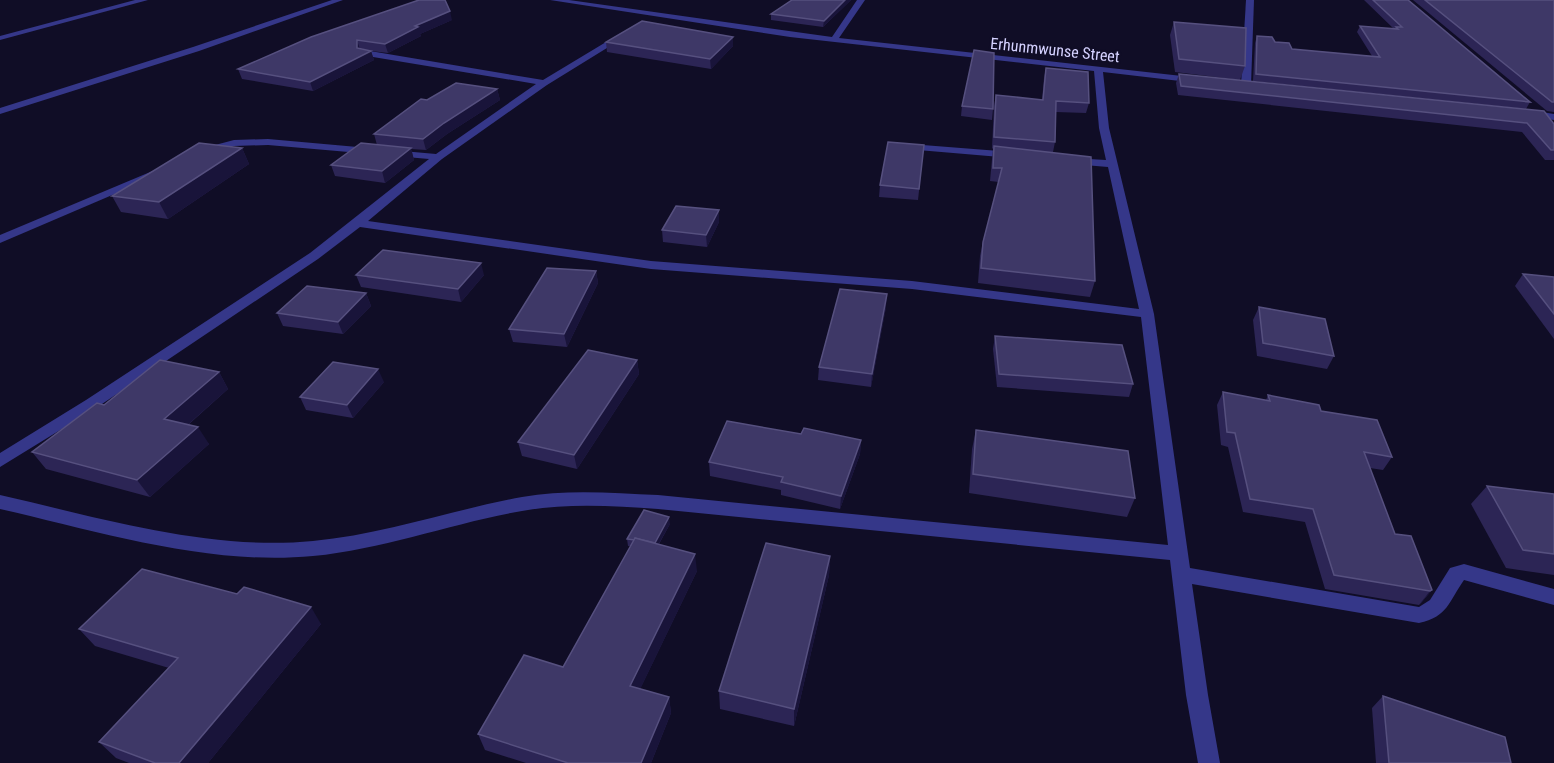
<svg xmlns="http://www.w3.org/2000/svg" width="1554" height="763" viewBox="0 0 1554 763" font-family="'Roboto Condensed',sans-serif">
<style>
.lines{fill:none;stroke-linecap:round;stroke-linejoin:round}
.street{fill:#353789;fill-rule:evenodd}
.wall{fill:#2c2555}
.shaded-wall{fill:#19143a}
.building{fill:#3e3867;stroke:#56507f;stroke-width:1.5}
.labels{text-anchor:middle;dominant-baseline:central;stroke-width:4.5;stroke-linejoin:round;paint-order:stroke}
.far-street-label{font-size:16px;fill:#d5d2ff;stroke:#100d26}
</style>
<rect width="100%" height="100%" fill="#100d26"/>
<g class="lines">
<g class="street">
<path d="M135,0H148L0,40V36Z"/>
<path d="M332,0H343L199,51L0,114V108L193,47Z"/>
<path d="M550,0H569L832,37L857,0H865L839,38L1200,78L1201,80L1197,83L1103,72L1109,128L1154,314L1190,568L1419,607L1430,600L1450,568L1464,564L1554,589V605L1464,580C1449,601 1448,617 1419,623L1192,584L1208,695L1220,763H1198L1186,695L1170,560L658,509C613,506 567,503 522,511C452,523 385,549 313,556C209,566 101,532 0,509V495C101,518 209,551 313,541C385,534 452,510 522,497C567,489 613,493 658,495L1168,545L1141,317L912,289L651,269L360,227L318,259L96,408L0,467V453L86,400L310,253L429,159L268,145L234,146L204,154L200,153V149L234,140L268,139L436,154L536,84L361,55V51L364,50L543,80L621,33L628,35L547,85L442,159L368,221L651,261L912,281L1139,309L1108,167L1072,164L1067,161L1072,158L1106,160L1099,128L1094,71L790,37Z"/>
<path d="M1246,0H1254L1251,85L1246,88L1241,85Z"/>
<path d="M1529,110L1554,114V120L1526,115V111Z"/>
<path d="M910,144L1012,152L1017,155L1012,158L906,149V145Z"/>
<path d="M155,170L160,173L159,175L0,243V235Z"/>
</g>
</g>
<g class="wall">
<path d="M792,0H851L823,27L771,20V14Z"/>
<path d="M1364,0H1408L1530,102L1526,109L1253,81L1255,43L1257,36L1275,42L1292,49L1372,56L1357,32L1360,26L1394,29Z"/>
<path d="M1413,0H1554V112L1547,111Z"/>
<path d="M452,20L420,34L421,36L388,53L371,51L374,60L313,91L242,79L238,69L311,37Z"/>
<path d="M1174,22L1245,66L1240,80L1175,72L1170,35Z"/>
<path d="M733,37V46L711,69L607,52L606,42Z"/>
<path d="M1046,68L1089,103L1086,113L1056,112L1055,142L1053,152L1095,281L1090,297L978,283L980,256L983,242L999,182L990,181L992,159L993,149L992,148L994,106L996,95L1042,100L1044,78Z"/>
<path d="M1179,74L1554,124V160H1545L1522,132L1178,95L1176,83Z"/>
<path d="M497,89L500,100L447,134L426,150L411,149L414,160L385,183L335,176L331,165L377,145L374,134L427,100Z"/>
<path d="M962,106L993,109L992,120L961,116Z"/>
<path d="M924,145L918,200L879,197L880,185Z"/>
<path d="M242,148L249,164L168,219L121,212L112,196Z"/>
<path d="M719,222L707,247L663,242L662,230Z"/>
<path d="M596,271L598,283L567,347L513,342L509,329Z"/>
<path d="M1523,274L1554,277V339L1515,286Z"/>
<path d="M356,275H484L461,302L361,287Z"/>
<path d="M366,293L371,306L343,334L283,326L277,313Z"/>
<path d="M886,307L871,387L818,380L819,367Z"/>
<path d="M1259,307L1334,356L1327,369L1257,356L1253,320Z"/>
<path d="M995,336L1133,384L1129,397L997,387L993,349Z"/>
<path d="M637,360L639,374L577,469L522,456L518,442Z"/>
<path d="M219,372L228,389L188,425L209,444L150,497L46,469L32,452L104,405Z"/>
<path d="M384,382L353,418L306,410L300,397Z"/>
<path d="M1223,392L1266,400L1268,395L1321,411L1392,457L1383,470L1370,468L1395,534L1432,590L1421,603L1419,605L1325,589L1305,522L1243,512L1228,447L1221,445L1217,405Z"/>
<path d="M976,430L1135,498L1127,517L969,493L972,449Z"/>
<path d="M801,434L861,440L860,454L840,509L781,495V490L710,476L709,462Z"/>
<path d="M1487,486L1554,494V575L1506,568L1471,504Z"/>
<path d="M670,524L659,544L697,571L640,689L669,697L671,713L651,763H526L485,750L478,734L563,667L631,546H628L627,539Z"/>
<path d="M830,556L829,575L794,726L720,709L719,691Z"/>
<path d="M237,594L321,624L208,763H129L116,758L99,742L169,668L95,646L79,629Z"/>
<path d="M1383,696L1511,763H1376L1372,708Z"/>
</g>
<g class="shaded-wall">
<path d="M845,0H851L823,27L824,21Z"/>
<path d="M450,11L452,20L420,34L421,36L388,53L385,44L415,26Z"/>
<path d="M733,37V46L711,69L710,59Z"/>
<path d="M357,40L360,49L371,51L374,60L313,91L310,82Z"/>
<path d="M497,89L500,100L447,134L426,150L423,139L444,123Z"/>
<path d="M242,148L249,164L168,219L159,202Z"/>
<path d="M411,148L414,160L385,183L382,171Z"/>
<path d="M719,210V222L707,247L706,235Z"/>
<path d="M481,263L484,275L461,302L458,289Z"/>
<path d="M596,271L598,283L567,347L564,334Z"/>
<path d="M366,293L371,306L343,334L338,322Z"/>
<path d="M887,294L886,307L871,387L872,374Z"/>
<path d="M637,360L639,374L577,469L574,455Z"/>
<path d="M378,369L384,382L353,418L347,405Z"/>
<path d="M219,372L228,389L175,436L164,419Z"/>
<path d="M198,427L209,444L150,497L137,480Z"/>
<path d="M861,440L860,454L840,509L841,496Z"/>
<path d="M669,517L670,524L654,552L653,545Z"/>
<path d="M695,554L697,571L634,702L630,686Z"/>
<path d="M830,556L829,575L794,726V709Z"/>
<path d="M1432,590L1421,603L1419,605L1430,591Z"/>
<path d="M311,607L321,624L208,763H179Z"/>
<path d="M669,697L671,713L651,763H641Z"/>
</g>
<g class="building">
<path d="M419,0H445L450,11L415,26L418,27L385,44L357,40V48L371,51L310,82L238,69L311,37Z"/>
<path d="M792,0H845L824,21L771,14Z"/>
<path d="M1373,0H1408L1530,102L1256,74L1257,36L1272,37L1275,42L1289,43L1292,49L1380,57L1360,26L1398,29L1396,27H1402Z"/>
<path d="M1425,0H1554V102H1552Z"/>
<path d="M642,21L733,37L710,59L606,42Z"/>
<path d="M1174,22L1246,28L1245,66L1179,59Z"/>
<path d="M974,50L994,53L993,109L962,106Z"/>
<path d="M1046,68L1088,72L1089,103L1056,101L1055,142L994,137L996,95L1043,100Z"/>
<path d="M1179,74L1544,111L1554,124V150H1551L1527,123L1181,86Z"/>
<path d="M456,83L497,89L444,123L423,139L374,134L421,99L427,100Z"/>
<path d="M888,142L924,145L919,189L880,185Z"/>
<path d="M199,143L242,148L159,202L112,196Z"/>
<path d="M361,143L411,148L382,171L331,165Z"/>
<path d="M994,146L1091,157L1095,281L981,268L983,242L1002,168H993Z"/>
<path d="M676,206L719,210L706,235L662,230Z"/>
<path d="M383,250L481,263L458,289L356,275Z"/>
<path d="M547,268L596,271L564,334L509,329Z"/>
<path d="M1523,274L1554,277V314Z"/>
<path d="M307,286L366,293L338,322L277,313Z"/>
<path d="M840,289L887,294L872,374L819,367Z"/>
<path d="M1259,307L1325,319L1334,356L1263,343Z"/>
<path d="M995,336L1122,345L1133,384L999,374Z"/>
<path d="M588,350L637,360L574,455L518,442Z"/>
<path d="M160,360L219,372L164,419L198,427L137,480L32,452L97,403L104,405Z"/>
<path d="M333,362L378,369L347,405L300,397Z"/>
<path d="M1223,392L1270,401L1268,395L1319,405L1321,411L1377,420L1392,457L1364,452L1395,534L1411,536L1432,590L1430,591L1334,575L1313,509L1250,499L1235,433L1227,432Z"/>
<path d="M727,421L801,434L804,428L861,440L841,496L781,482L783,477L709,462Z"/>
<path d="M976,430L1128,451L1135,498L973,474Z"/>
<path d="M1487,486L1554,494V554L1523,550Z"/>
<path d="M644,510L669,517L655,543L635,538L634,540L627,539Z"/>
<path d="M635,538L695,554L630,686L669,697L641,763H568L478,734L524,655L563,667Z"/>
<path d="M766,543L830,556L794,709L719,691Z"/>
<path d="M142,569L237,594L244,587L311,607L179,763H155L99,742L178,658L79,629Z"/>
<path d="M1383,696L1505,737L1511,763H1389Z"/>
</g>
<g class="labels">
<g class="far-street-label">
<text transform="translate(1055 50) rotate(6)">Erhunmwunse Street</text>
</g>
</g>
</svg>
